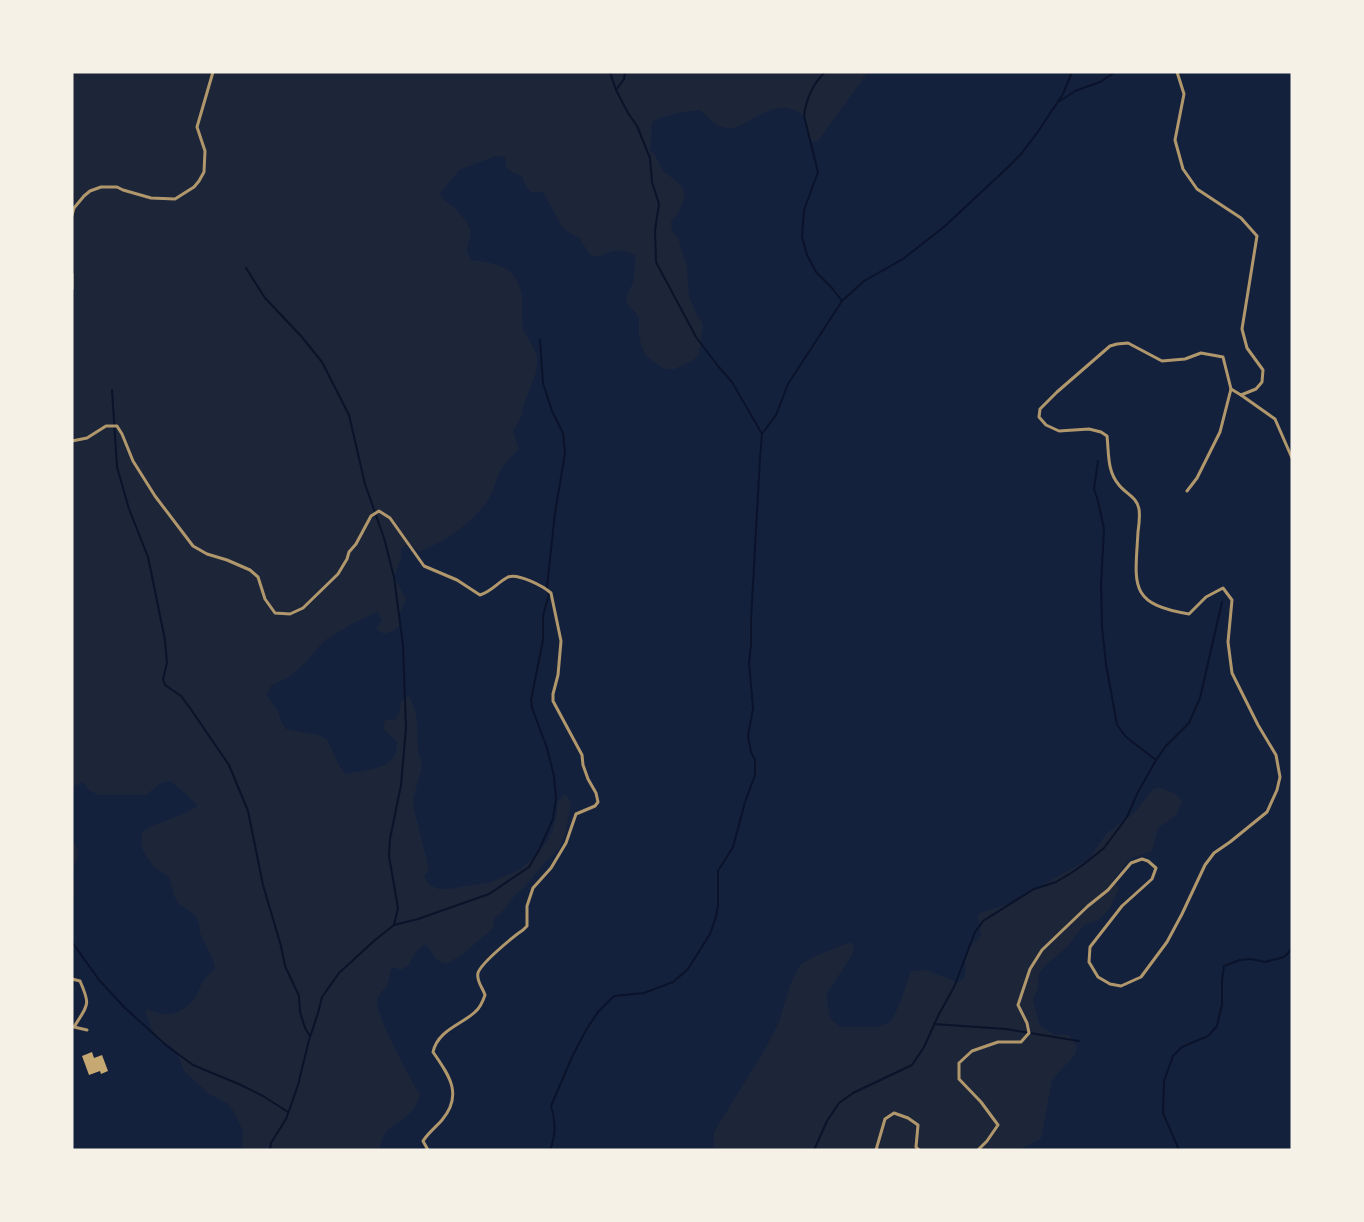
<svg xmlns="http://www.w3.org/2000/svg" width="1364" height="1222" viewBox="0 0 1364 1222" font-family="Overpass,sans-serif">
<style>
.green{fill:#1d2539}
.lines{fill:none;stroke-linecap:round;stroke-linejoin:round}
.stream{stroke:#0b132b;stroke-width:2}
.building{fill:#c6a872}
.minor{stroke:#b1986c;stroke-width:3}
</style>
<rect width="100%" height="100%" fill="#14213d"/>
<g class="green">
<path d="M72,72H868L818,141L809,142C808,129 808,115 794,110C777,103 760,115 745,123C741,125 737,128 732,128C715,128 711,120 700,110C683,112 667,114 652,122L650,151L654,153L663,171L675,180L682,187L685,196L678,214L671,221L672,231L678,238L687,267L689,296L697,315L703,324L699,355L692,361L675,369H664L646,356L642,347L639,337V317L626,302L628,292L633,283L636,256C622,248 612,249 599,257L590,255L579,238L570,233L562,227L543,192H531L525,185L522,176L513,173L506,167L505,157L496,156L459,170L440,194L446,202L454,207L467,222L471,232L467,251L471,260C497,263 517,266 522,296C523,306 521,317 523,328C526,338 535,347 537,357C539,371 530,388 525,401C523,405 523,410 522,414C520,420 516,425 513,431L519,449C513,455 505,462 501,470C496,477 495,487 491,495C474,523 448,540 419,552L409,543L401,549V559L394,577L406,599L399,616L400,626L393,631L384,634L376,629L382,619L377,612L350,625L324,641L305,663L290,676L271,686L267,695L278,711L281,721L286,729L318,735L327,739L339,765L345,774C360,771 391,770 396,752C397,751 397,743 397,742L383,729L385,720H395L400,711L401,701L409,695L416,713L417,723L418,752L421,761V771L413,799L414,809L429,869L424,877L430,885L439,889H449L491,882L519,870L535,856L547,841L552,832L557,813L558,802L565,794L571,802L566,831L559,849L545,862L524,888L516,894L501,913L494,918L493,928L462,955L446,964L437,960L426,944C417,949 413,955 409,965L401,970L392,967C390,973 389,981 387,986C383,991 378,994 377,1001C376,1016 411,1080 420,1095C418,1101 415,1107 411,1112C397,1127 384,1124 380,1148L382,1150H242L243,1131L234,1112L228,1104L209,1094L184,1071L177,1053L171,1046L162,1043L155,1036L151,1028L145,1010C153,1010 157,1013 164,1014C176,1016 190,1006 196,996C199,992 199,987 202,983C205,977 210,973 215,969L213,960L200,933L199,923L195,915L179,904L174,896L169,877L154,867L143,851L141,841L143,831C160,821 181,817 198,806L185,793L170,781L161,783L146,795H98L89,790L83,782L74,786L72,789Z"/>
<path d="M1156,788C1164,787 1177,794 1182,801L1177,814L1158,828L1152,851L1130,859L1114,879L1119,889L1111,906L1105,914L1098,920L1084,925L1067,947L1048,963L1039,973L1038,988L1033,1000L1040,1026L1056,1035H1069L1077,1046L1075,1055L1052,1080L1041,1139L1018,1150H713L714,1132L765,1049L779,1022L790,985L800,965L813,957L851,942L854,946L852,955L826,995L830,1018L840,1027H876L891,1022L901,1000L911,971L926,970L952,980L956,983C972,978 962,965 966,954C969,947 976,941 981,935L978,916L980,913L1008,904L1089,859L1106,834L1136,811L1152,790Z"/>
<path d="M72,840C75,844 78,849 78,854C78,859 74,864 73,869C72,883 78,888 72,904Z"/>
</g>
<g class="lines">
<g class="stream">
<path d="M610,72L616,90L628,113L637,126L650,158L652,182L659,204L655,230L656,262L696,337L718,366L732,382L762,434"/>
<path d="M825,72C813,84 806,99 804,116L818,172L804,210L802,237L807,255L816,272L832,288L842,301"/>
<path d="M616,90L624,79L625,72"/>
<path d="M1060,101L1075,91L1100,82L1115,72"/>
<path d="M246,268L265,298L301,336L322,362L349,415L365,484L384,538L394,577L403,645L406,728L401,785L390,839L389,856L398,908L394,925"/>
<path d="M112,390L117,467L129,509L148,557L165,640L167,663L163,679L165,685L181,696L190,708L229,765L248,811L263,885L281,946L285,966L299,996L300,1012L305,1028L310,1036"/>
<path d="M1098,461L1094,489L1098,501L1104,529L1101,584L1102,627L1106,664L1117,725L1126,737L1156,760"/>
<path d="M72,942L99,980L125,1008L167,1046L193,1065L241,1085L263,1096L288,1112"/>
<path d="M934,1024L1006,1029L1079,1041"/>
<path d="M270,1150L271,1143L286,1119L298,1085L309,1040L318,1013L322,997L339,973L375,940L394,925L418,919L489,894L529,867L539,850L553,819L556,799L554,776L547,748L532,708L531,700L543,640V616L549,594L547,587L555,513L565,453L563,433L552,411L543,383L540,340"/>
<path d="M550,1150C556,1135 556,1121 551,1106L572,1057L586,1030L598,1012L614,996L644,993L673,982L688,969L710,934L716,917L718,905V871L733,847L745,802L755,775V760L751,752L748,736L753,708L749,662L751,645V620L760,458L762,434L776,415L788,384L842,301L864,281L903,259L945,226L1005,170L1021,154L1037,133L1063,94L1072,72"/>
<path d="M814,1150L827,1121L839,1103L853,1093L912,1065L924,1047L939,1014L954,987L975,932L983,921L1034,889L1056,882L1071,873L1084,864L1104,848L1127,817L1138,792L1156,760L1165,747L1189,723L1200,698L1222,602"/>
<path d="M1179,1150L1163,1113L1164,1081L1173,1056L1182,1047L1208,1036L1217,1026L1222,1004V980L1224,966L1240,960L1251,959L1265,962L1284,957L1292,949"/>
</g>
</g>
<path class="building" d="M92,1052L94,1058L102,1055L108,1071L101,1074L100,1071L89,1075L82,1056Z"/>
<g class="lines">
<g class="minor">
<path d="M1177,72L1184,94L1175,140L1183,169L1197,189L1241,218L1257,236L1242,329L1247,348L1263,370L1262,382L1256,389L1241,395L1231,389"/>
<path d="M72,215L74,208L84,196L90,191L101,187H117L123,190L151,198L175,199L194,187L199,181L204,172L205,151L197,127L213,72"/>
<path d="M72,274V289"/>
<path d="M1241,395L1275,419L1292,458"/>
<path d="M72,441L87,438L106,426H117L122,434L133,461L155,496L193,546L207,554L227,560L250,570L258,577L265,599L275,613L290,614L303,608L338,574L347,559L349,552L356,544L371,516L379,511L390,518L424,566L457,580L480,595C492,591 497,583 508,577C518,573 543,586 551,593L561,641L558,675L553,694V701L582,755L583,765L588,779L596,793L598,802L595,806L576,814L566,843L551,868L533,888L527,906V926L523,930C514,936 481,963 478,973C476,981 483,988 485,995C483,1001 480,1008 475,1012C461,1025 438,1030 433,1052C448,1074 464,1094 442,1120C436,1127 428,1133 423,1141L428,1150"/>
<path d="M72,979L80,981C91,1006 88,1004 74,1027L87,1030"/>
<path d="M876,1150L885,1119L894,1113L908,1118L918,1125L916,1147L919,1150"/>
<path d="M978,1150L987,1141L998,1125L981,1102L959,1079V1063L972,1051L998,1042H1021L1029,1033L1027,1023L1018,1005L1030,969L1042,950L1088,906L1108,890L1131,863L1142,859L1148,861L1156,868L1152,879L1122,906L1090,947L1089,962L1098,977L1110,984L1121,986L1141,977L1167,942L1182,914L1205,865L1214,853L1230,842L1267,812L1277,790L1280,777L1276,755L1258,725L1232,673L1228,642L1232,600L1223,588L1206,597L1189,614C1128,604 1135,585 1138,532C1139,525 1140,516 1139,509C1137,497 1126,494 1119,485C1107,471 1109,454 1107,436L1101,432L1089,429L1059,431L1046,425L1039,417L1040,409L1057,392L1110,346L1117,344L1128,343L1162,361L1185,359L1201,353L1223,357L1231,389L1220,432L1197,478L1187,491"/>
</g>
</g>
<rect width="1364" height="1222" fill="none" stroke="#f6f1e7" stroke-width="147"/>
</svg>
